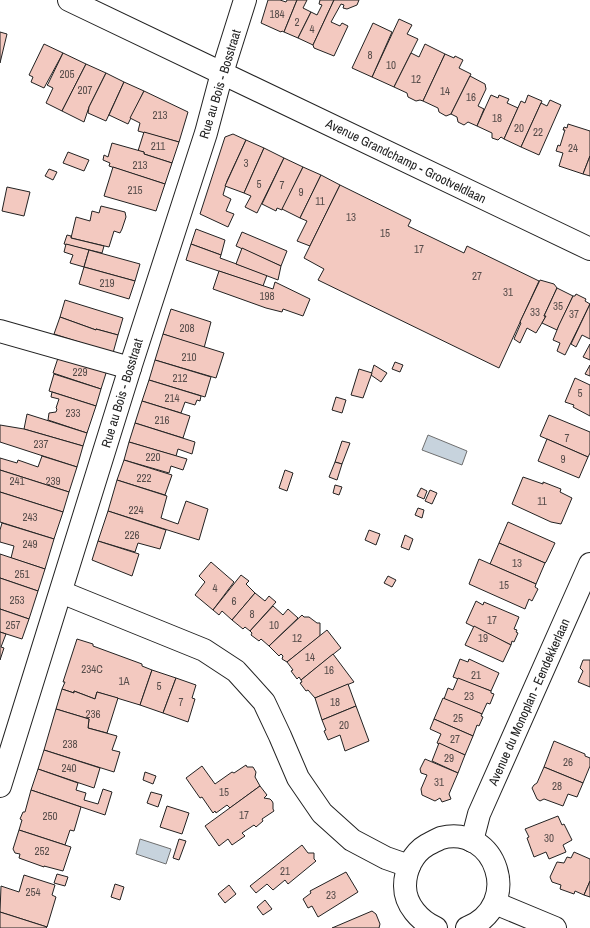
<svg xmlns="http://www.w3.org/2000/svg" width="590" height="928" viewBox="0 0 590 928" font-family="'Archivo Narrow',sans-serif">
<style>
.water{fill:#c7d3dd;stroke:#6f6f6f}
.building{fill:#f3c9c0;stroke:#222}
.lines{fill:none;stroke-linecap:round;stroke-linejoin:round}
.minor-casing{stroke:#222;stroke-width:24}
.minor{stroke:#fff;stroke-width:22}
.labels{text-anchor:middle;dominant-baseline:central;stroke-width:3;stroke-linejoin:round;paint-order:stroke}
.number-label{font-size:11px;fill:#564c4a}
.street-label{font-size:13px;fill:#222;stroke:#fff}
</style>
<rect width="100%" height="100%" fill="#fff"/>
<g class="water">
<path d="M428,435L467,451L462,465L422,450Z"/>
<path d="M140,839L171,849L166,864L136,854Z"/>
</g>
<g class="building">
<path d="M268,0H280L286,2L287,0H297L284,32L282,31L281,32L261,23Z"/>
<path d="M297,0H307L303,8L311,12L298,38L284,32Z"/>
<path d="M320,0H334L313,45L298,38L311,12L317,15L322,5L319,4Z"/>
<path d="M334,0H359L357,5L347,9L343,8L344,5L341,4L331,22L340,26L342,23L348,26L334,56L314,48L313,45Z"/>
<path d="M399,19L412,25L407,34L418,39L394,87L372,77Z"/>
<path d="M373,23L392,32L372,77L352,68Z"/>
<path d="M0,32L7,34L0,63Z"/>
<path d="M44,44L63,53L44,88L31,82L33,77L29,75Z"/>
<path d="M425,44L445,54L423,101L420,100L416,101L408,97L407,93L394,87L411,53L419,57Z"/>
<path d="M63,53L86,64L62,111L46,103L53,88L47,85L48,84Z"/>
<path d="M445,54L454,58L455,56L463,60L459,68L471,74L451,114L446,116L439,112L438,108L423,101Z"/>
<path d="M86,64L106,73L89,107L84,122L62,111Z"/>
<path d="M106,73L124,82L106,121L88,113L89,107Z"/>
<path d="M470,76L485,84L486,89L478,106L484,109L477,126L468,122L464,125L458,122L457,117L451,114Z"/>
<path d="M124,82L144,91L128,124L109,115Z"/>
<path d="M144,91L188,112L179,142L138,131L140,123L130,118Z"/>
<path d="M491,95L498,98L499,95L509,99L507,103L518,108L504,139L501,137L498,140L492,138V133L477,126Z"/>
<path d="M528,95L542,101L521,147L504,139L521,101L525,103Z"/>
<path d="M550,100L561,105L539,155L521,147L541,103L547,106Z"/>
<path d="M568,124L590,131V156L583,174L559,166L563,153L556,151L558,145L560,146L565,130H563L564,127L567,128Z"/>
<path d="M144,132L179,142L172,163L144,154V152L138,151Z"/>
<path d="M233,134L246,140L227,181L223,195L231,199L226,211L234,214L228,227L200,214L225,137Z"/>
<path d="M246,140L264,148L244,193L225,186Z"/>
<path d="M112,143L144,152V154L172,163L165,184L109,166L110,163L103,160L104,155L108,157Z"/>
<path d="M264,148L284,158L257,213L245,207L251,196L244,193Z"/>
<path d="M68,152L89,160L84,171L63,163Z"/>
<path d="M590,156V176L583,174Z"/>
<path d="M284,158L303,167L282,210L277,208L276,211L262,204Z"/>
<path d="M113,167L165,184L156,211L104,196Z"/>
<path d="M303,167L321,175L300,218L282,209Z"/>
<path d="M49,169L57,172L53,180L45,176Z"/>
<path d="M321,175L340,185L310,246L297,241L307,221L300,218Z"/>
<path d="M340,185L411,220L408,226L464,253L467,246L539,281L499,368L318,280L324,269L304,258Z"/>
<path d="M7,187L30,192L24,216L2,211Z"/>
<path d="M101,206L125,212L126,217L122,229L120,233L114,231L109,247L71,238L76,217L90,221L92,211L99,213Z"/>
<path d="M196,229L225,240L221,255L191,244Z"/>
<path d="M242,232L287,251L281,266L236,246Z"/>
<path d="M67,235L71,236V238L104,246L102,253L64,244Z"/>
<path d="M66,244L89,250L84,267L70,263L73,255L64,252Z"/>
<path d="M191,244L221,255L220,258L267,275L263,286L186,260Z"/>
<path d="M242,248L281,266L278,280L236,264Z"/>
<path d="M89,250L140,264L135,281L84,267Z"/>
<path d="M84,267L135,281L129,299L79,284Z"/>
<path d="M219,271L273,289L275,282L310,299L303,316L283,309L282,312L266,308L213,289Z"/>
<path d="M540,280L554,284L557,288L544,316H546L542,323L536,333L527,328L520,343L514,339L521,323L520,322Z"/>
<path d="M557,288L573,296L557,330L542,323L546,316H544Z"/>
<path d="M576,294L586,299L585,301L590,304L565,355L557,351L560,343L553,340L559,325L573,296H575Z"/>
<path d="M65,300L123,318L118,335L96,329V330L60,317Z"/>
<path d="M590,304V339L582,335L576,347L571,344Z"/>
<path d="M171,309L211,322L204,348L163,334Z"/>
<path d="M60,317L96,330V329L118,335L113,353L54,334Z"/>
<path d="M163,334L224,353L216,378L155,360Z"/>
<path d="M590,344V360L583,357Z"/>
<path d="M59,355L107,370L101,389L53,373Z"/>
<path d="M155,360L211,377L205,397L149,380Z"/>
<path d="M395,362L403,365L400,372L392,369Z"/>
<path d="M374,365L387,373L381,382L371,375Z"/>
<path d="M590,365V376L585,374Z"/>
<path d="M359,369L372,373L363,398L351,395Z"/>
<path d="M54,374L101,389L96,406L49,391Z"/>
<path d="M575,378L590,385V416L573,407L574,405L565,402Z"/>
<path d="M149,380L201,396L200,401L197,400L195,405L185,402L181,413L142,401Z"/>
<path d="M52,392L96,406L87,433L48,420L49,413L56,412L57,409L56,408L59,399L51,397Z"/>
<path d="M336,397L346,400L342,413L332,410Z"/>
<path d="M142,401L190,416L183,438L135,423Z"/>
<path d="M27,414L87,433L83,446L24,429Z"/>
<path d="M549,415L590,432V453L588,457L540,436Z"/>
<path d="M135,423L195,442L192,454L178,449L176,456L129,442Z"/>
<path d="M0,425L24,429L83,446L77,467L0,442Z"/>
<path d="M547,439L588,457L579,478L538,461Z"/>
<path d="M342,441L350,443L342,464L335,462Z"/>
<path d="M129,442L187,459L183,470L171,466L169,473L124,460Z"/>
<path d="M42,456L77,467L69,492L0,470V458L17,463L18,460L38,467Z"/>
<path d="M124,460L172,475L165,495L117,480Z"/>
<path d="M335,462L342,464L337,480L329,477Z"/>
<path d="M0,470L69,492L63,512L0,492Z"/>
<path d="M285,470L293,473L287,491L279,488Z"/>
<path d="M523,477L543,484V482L561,489L560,492L572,498L561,524L551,522L512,504Z"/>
<path d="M117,480L167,496L161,518L178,524L186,501L208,509L199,540L108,511Z"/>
<path d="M335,485L342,487L339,495L333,493Z"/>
<path d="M421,488L427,491L424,499L417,496Z"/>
<path d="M430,490L437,493L432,504L425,501Z"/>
<path d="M0,492L63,512L54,539L0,522Z"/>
<path d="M418,508L424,510L422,518L415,515Z"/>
<path d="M108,511L166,530L160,549L138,543L135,552L98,541Z"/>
<path d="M508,522L555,543L546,562L545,563L499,543Z"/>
<path d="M2,523L54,539L45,569L11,558L14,546L0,542V530Z"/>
<path d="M369,530L380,534L376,545L365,540Z"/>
<path d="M405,535L413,539L409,550L401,547Z"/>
<path d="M98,541L139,554L132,576L92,560Z"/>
<path d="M499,543L545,563L536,584L490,564Z"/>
<path d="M0,554L45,569L38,591L0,578Z"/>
<path d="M479,559L536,584L535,587L538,589L532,601L529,599L525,609L469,584Z"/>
<path d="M211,562L234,582L213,610L195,595L205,582L199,576Z"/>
<path d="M241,575L249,581L246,584L255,593L232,620L222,611L219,615L213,610Z"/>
<path d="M388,576L396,580L392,587L384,583Z"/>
<path d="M0,578L38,591L29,619L0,609Z"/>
<path d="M255,593L265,601L269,596L276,602L250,631L245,627L243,629L232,620Z"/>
<path d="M476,601L483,605L484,602L519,617L514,629L517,630L516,632L518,633L514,642L512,641L511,645L466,623Z"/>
<path d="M273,606L283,615L288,609L298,618L269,646L261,639L259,641L251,635L252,633L250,631Z"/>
<path d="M0,609L29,619L22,639L0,632Z"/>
<path d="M302,615L304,617H309L317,623H320V636L287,662L282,659L283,656L281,654L279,656L269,646Z"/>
<path d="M474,626L511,645L503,662L465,645Z"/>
<path d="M327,630L341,648L301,680L299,677L297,679L291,671L293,670L287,662Z"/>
<path d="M0,632L6,634L1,647L4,648L0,660Z"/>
<path d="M77,639L93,644V646L142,664V666L152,670L140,705L97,692L95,699L74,691V693L62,689L65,682H63Z"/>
<path d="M333,654L354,682L315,698L308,690L306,691L300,683L302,682L301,680Z"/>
<path d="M460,659L468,662L469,659L499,673L491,691L453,677Z"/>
<path d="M583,660H590V687L578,682L583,671L580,668Z"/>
<path d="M152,670L176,678L163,713L140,705Z"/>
<path d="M176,678L196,685L192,698L195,699L188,722L163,713Z"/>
<path d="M458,678L491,691V693L494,694L490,704L487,703L482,714L444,699L448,688L453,690Z"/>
<path d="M348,684L356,706L322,720L315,698Z"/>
<path d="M62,689L74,693V691L95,699L97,692L118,698L107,733L88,728L89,719L56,709Z"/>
<path d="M443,698L482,714L481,716L483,717L479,726L477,725L473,736L434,719Z"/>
<path d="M356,706L369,741L345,751L340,735L328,740L324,731L326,730L322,720Z"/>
<path d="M56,709L89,719L88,728L117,736L112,750L120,752L114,772L44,750Z"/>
<path d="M434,719L473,736L465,755L437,743L441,734L430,729Z"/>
<path d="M554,741L585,754V756L590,758V766L583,783L544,767Z"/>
<path d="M439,743L465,755L458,773L432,761Z"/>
<path d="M44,750L100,768L94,788L38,769Z"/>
<path d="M425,759L458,773L449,794L451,799L442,802L440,798L435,801L422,795L421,789L427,775L421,773L420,769Z"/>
<path d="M246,765L247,767H253L256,772L255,777L260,786L230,808L227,805L216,813L215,811L213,813L202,797L200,798L186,778L202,766L215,784L232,772L234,773Z"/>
<path d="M544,767L583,783L577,797L568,794L563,806L544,799L540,801L537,799L532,788L534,785L537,783Z"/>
<path d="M38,769L78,783L76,790L86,793L84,800L98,804L103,789L112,792L105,815L31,790Z"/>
<path d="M145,772L156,776L153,784L143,780Z"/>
<path d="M260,786L267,795L264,798L270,799L272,801L273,803V809L274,811L262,819L263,821L256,827L254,825L242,833L245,836L232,845L228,839L219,846L205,826Z"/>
<path d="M31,790L81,807L74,831L70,830L65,845L19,830L22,820L20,819L23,812H25Z"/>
<path d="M151,792L162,795L158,807L147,803Z"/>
<path d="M167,806L189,813L182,834L160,827Z"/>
<path d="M558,816L562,825L564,824L572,840L563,845L566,852L549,859L546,852L534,857L527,838L529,837L525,829Z"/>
<path d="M19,830L71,847L63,871L44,866V867L19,858L20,854L15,853L13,849Z"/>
<path d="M179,839L186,841L179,860L173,858Z"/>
<path d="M302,845L308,853H314V859L316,861L288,884L285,880L273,890L267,884L256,893L250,886Z"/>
<path d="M574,852L590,859V881L584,895L575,891L574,894L560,889L561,885L552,882L550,877L557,862L564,863L567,857L571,858Z"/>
<path d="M346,872L358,892L318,917L312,906L308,908L303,899L311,893L310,891Z"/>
<path d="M57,874L68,877L65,886L54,883Z"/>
<path d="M24,875L55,885L52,895L56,897L47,927L0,912L1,886L19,892Z"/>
<path d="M590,881V897L584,895Z"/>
<path d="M115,884L124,887L120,900L111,897Z"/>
<path d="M229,885L236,894L225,903L218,894Z"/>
<path d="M265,900L272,909L263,915L257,907Z"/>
<path d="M372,911L376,914L380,924L379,928H332Z"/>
<path d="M0,912L47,927L46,928H0Z"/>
</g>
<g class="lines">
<g class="minor-casing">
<g id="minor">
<path d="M69,0L590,249"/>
<path d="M0,331L130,368"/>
<path d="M61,592L204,650L236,671L264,702L280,736L298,778L322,813L352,840L386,858L409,866"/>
<path d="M0,786L130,368L206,133L222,73L245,0"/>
<path d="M472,841L479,814L590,564"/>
<path d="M495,903L555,928"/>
<path d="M436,928C420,921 405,905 405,886C405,870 413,853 427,845C431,843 436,840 441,838C496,824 524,905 467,928"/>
</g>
</g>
<use href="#minor" class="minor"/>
</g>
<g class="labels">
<g class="number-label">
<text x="277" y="14">184</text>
<text x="297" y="22">2</text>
<text x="312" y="29">4</text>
<text x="370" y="55">8</text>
<text x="391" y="65">10</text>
<text x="67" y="74">205</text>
<text x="416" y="79">12</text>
<text x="85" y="90">207</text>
<text x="445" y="91">14</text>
<text x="471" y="97">16</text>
<text x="160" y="115">213</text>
<text x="497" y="118">18</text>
<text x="519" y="128">20</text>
<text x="538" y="132">22</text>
<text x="158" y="146">211</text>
<text x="573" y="148">24</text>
<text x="246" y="163">3</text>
<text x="140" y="165">213</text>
<text x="259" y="184">5</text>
<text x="282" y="185">7</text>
<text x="135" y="190">215</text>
<text x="301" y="192">9</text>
<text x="320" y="201">11</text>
<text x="351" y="217">13</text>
<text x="385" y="233">15</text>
<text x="419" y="249">17</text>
<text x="477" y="276">27</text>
<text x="107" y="283">219</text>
<text x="508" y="292">31</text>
<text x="267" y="296">198</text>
<text x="558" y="306">35</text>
<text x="535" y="312">33</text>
<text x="574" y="314">37</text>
<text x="187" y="328">208</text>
<text x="189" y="357">210</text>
<text x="80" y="372">229</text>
<text x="180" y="378">212</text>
<text x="580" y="393">5</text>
<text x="172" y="398">214</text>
<text x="73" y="413">233</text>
<text x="162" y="420">216</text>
<text x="567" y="438">7</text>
<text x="41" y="444">237</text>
<text x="153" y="457">220</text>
<text x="563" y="459">9</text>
<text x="144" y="478">222</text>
<text x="17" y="481">241</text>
<text x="53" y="481">239</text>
<text x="542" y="501">11</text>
<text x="136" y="510">224</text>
<text x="30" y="517">243</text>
<text x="132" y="535">226</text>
<text x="30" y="544">249</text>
<text x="517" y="563">13</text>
<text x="22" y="574">251</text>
<text x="504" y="585">15</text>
<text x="215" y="588">4</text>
<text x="17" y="600">253</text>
<text x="234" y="601">6</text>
<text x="252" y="614">8</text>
<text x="492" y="620">17</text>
<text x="13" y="625">257</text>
<text x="274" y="625">10</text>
<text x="297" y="638">12</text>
<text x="483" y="638">19</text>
<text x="310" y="657">14</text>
<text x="92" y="669">234C</text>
<text x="329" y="670">16</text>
<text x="476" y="675">21</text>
<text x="124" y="681">1A</text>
<text x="159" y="686">5</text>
<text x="469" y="696">23</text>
<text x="181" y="702">7</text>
<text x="335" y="702">18</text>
<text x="93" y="714">236</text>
<text x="458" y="718">25</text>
<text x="344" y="725">20</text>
<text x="455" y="739">27</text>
<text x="70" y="744">238</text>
<text x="449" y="758">29</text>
<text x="568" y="762">26</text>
<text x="69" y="768">240</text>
<text x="439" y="782">31</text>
<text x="557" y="786">28</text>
<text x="224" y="792">15</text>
<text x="244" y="815">17</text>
<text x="50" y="816">250</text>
<text x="549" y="838">30</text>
<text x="42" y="851">252</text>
<text x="285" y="871">21</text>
<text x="33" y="892">254</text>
<text x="331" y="895">23</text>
</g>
<g class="street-label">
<text transform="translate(220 84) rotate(-73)">Rue au Bois - Bosstraat</text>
<text transform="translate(406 161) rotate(26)">Avenue Grandchamp - Grootveldlaan</text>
<text transform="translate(122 393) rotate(-73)">Rue au Bois - Bosstraat</text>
<text transform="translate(529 702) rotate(-66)">Avenue du Monoplan - Eendekkerlaan</text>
</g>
</g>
</svg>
